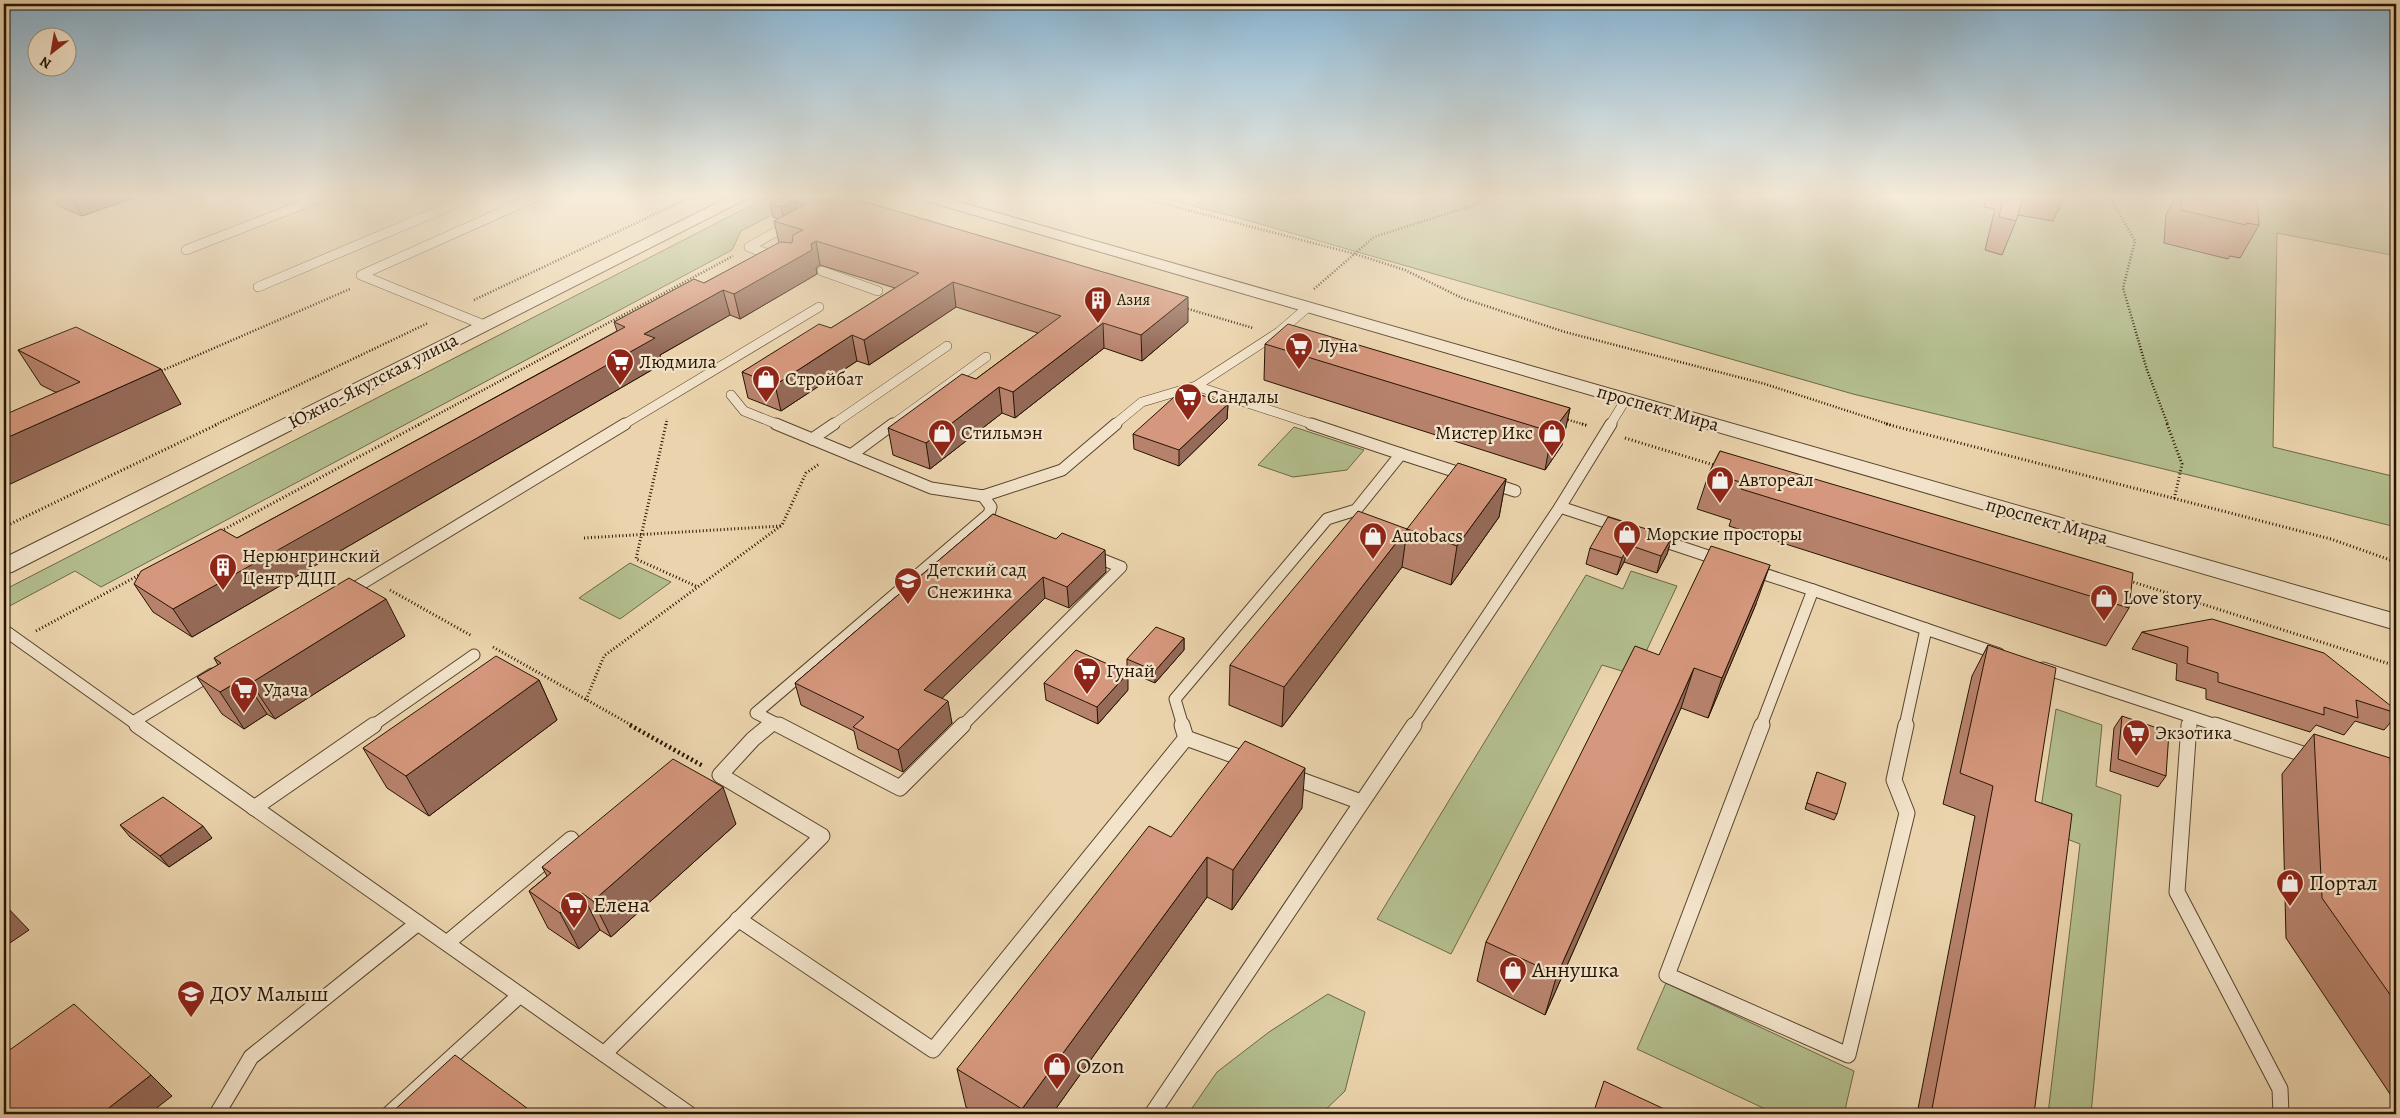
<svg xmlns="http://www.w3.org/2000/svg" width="2400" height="1118" viewBox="0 0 2400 1118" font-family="Alegreya,serif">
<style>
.green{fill:#b3bd8d;stroke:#6c6847}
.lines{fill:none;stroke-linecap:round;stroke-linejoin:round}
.service-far2-casing{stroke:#57442c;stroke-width:10}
.service-far1-casing{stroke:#57442c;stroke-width:13}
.service-casing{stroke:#57442c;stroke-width:17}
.minor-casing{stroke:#57442c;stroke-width:2}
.path-far2{stroke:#261401;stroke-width:2.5;stroke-dasharray:1 2;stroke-linecap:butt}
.path-far1{stroke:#261401;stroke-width:3;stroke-dasharray:1 2.5;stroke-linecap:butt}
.path{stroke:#261401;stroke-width:4.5;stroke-dasharray:2 3;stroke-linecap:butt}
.service-far2{stroke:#f2e3ca;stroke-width:9}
.service-far1{stroke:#f2e3ca;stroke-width:11}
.service{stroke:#f2e3ca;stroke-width:15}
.minor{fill:#f2e3ca;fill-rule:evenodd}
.wall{fill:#b7826c;stroke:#261401}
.shaded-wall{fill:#956a58;stroke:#261401}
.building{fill:#d5977d;stroke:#261401}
.labels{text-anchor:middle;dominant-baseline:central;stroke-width:4.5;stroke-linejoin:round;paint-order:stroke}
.far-poi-label{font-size:16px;fill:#261401;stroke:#f2e3ca;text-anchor:start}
.poi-label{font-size:19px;fill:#261401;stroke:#f2e3ca;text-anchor:start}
.street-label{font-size:19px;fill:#261401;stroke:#f2e3ca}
.near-poi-label{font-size:22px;fill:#261401;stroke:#f2e3ca;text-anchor:start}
</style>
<rect width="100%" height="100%" fill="#ebd4ad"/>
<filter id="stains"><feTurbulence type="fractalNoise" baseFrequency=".004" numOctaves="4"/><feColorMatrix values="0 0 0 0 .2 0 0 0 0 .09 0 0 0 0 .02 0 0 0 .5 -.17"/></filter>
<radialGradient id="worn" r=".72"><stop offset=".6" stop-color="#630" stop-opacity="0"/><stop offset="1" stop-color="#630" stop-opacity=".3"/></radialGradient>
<g class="green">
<path d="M771,195L795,199L781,206L770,216L741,231L732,250L101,587L75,571L4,609V590Z"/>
<path d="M1149,195H2396V256L2277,233L2273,447L2396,477V527L2201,478L1853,394L1232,216Z"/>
<path d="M1294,427L1364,450L1347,470L1293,477L1258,465Z"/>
<path d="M630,563L671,582L620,619L579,598Z"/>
<path d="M1631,571L1677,586L1635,675L1602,665L1451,954L1377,919L1586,575L1623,589Z"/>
<path d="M2056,709L2102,725L2096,786L2121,795L2091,1114H2048L2080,844L2038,828Z"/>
<path d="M1666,983L1854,1071L1844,1114H1776L1637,1049Z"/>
<path d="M1328,994L1365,1012L1345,1091L1321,1114H1188L1217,1072L1269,1032Z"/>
</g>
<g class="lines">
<g class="service-far2-casing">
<g id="service-far2">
<path d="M47,195L59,200L75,195"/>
<path d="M186,250L327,195"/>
<path d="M777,257L749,247L788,225"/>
<path d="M822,271L878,291"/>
<path d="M258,287L476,195"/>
<path d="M1308,307L1279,332L1196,386L1315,425"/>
<path d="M484,325L361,275L540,195"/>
<path d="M731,395L744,411L779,425"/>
<path d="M623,425L819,307"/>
<path d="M832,425L947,346"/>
<path d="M892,425L986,357"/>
<path d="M1114,425L1142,402L1196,386"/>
<path d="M1610,425L1626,399"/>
</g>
</g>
<g class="service-far1-casing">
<g id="service-far1">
<path d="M776,424L851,455"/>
<path d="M893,424L851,455L931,488L983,496L1062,470L1116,424"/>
<path d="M812,439L834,424"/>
<path d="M1401,454L1466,475"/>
<path d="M1491,483L1515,491"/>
<path d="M1560,507L1618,526"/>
<path d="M1657,539L1720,560"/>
<path d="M1752,570L1813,590L1761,726"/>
<path d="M1813,590L1926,629"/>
<path d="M348,592L625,424"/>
<path d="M4,630L133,722L212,674"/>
<path d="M2043,668L2219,726"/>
<path d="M133,722L139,726"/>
<path d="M372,726L474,655"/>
<path d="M768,726L773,722"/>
<path d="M781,726L756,713L989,514L991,507L983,496"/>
<path d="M962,726L1121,567L1091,555"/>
<path d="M1183,726L1175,699L1327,519L1356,510L1401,454L1311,424"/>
<path d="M1413,726L1560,507L1611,424"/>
<path d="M1905,726L1926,629L1999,654"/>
<path d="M2189,726L2190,718"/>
</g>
</g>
<g class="service-casing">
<g id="service">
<path d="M137,725L689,1114"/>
<path d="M779,725L900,788L963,725"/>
<path d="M1182,725L1186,738"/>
<path d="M1762,725L1667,975L1848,1055L1907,813L1894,780L1906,725"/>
<path d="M2189,725L2177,892L2280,1089L2281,1114"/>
<path d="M2215,725L2312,757"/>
<path d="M1186,738L1247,760"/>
<path d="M1290,776L1361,802"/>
<path d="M254,808L374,725"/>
<path d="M738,919L933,1050L1186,738"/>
<path d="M447,943L571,839"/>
<path d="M604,1054L822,836L720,775L753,739L770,725"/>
<path d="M217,1114L251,1057L418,923"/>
<path d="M389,1114L520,995"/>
<path d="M1152,1114L1414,725"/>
</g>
</g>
<g class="minor-casing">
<g id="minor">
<path d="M733,195H750L748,198L12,572L4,574V558Z"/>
<path d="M914,195H935L2396,614V630L916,198Z"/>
</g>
</g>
<g class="path-far2">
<path d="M1130,195L1355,254L1405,270L1462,298L1565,332L1765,384L1891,425"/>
<path d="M2109,195L2135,241L2123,288L2147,370L2168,425"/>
<path d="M1314,289L1374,237L1471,206L1492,195"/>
<path d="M474,300L695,195"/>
<path d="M1185,308L1253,328"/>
<path d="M159,372L350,289"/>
<path d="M1565,419L1586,425"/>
<path d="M215,425L428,323"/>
<path d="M418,425L733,256"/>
<path d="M666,425L667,419"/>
</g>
<g class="path-far1">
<path d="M666,424L636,559L698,587"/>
<path d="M1582,424L1588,426"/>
<path d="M1886,424L2331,539L2396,562"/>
<path d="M2167,424L2182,464L2174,500"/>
<path d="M1625,438L1717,466"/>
<path d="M4,527L218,424"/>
<path d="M221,531L420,424"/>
<path d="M584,538L781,526"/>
<path d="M2130,581L2396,666"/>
<path d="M390,590L472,636"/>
<path d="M36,631L141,574"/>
<path d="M493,647L633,726"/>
<path d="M586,700L604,656L782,525L806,473L819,464"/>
</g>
<path class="path" d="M630,725L703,766"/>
<use href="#service-far2" class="service-far2"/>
<use href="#service-far1" class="service-far1"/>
<use href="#service" class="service"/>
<use href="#minor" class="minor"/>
</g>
<g class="wall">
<path d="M33,195H41L42,199Z"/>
<path d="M52,195H142L82,216L59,206Z"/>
<path d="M786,195H806L807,196L1188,322L1142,361L1104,348L1015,418L1002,413L930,469L893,455L888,428L976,379L1038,333L956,307L869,365L857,361L781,411L748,398L742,372L831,328L895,288L820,265L816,268L817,274L740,319L730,315L660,355L662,364L192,637L153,612L134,584L237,538L617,331L614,322L704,283L779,243L774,221L779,219L773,217L770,203Z"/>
<path d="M1987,195H2065L2053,221L2018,215L2016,221L2002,255L1985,250L1995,209L1984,207Z"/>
<path d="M2176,195H2253L2259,225L2240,258L2230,256L2228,259L2164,243L2166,214Z"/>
<path d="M1265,344L1570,408L1562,445L1545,470L1264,380Z"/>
<path d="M18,350L181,404L55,392L41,385Z"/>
<path d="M1228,404L1227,419L1179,466L1134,449L1133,434Z"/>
<path d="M1720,451L2129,608L2106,646L1729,526L1731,520L1697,509L1709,473Z"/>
<path d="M1506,479L1499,517L1451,585L1402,567L1282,727L1229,705L1230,665L1407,529Z"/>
<path d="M993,514L1106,572L1069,608L1045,598L942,698L952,723L903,772L858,749L854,731L801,705L795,683Z"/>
<path d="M1672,537L1667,554L1657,573L1624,562L1617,575L1586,564L1590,548Z"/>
<path d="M1756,604L1708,718L1681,708L1545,1015L1477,981L1486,942L1659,655Z"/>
<path d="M2142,632L2396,710V716L2384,730L2355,721L2344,735L2316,725L2310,732L2206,699V689L2176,680L2177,664L2132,649Z"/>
<path d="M405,636L275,719L267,714L244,729L222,714L197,677L218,665L214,658Z"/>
<path d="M1184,638V650L1155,683L1127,671V659Z"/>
<path d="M1988,645L2035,801L2034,1114H1917L1975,816L1943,804L1972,676Z"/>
<path d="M539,680L557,720L429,816L387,788L363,748Z"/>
<path d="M1044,683L1128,690L1098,724L1046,700Z"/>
<path d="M2122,716L2166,776L2158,787L2110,771L2114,728Z"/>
<path d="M2314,734L2396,816V1103L2286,938L2282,774Z"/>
<path d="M1817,772L1837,814L1834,820L1805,809Z"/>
<path d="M1302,808L1232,910L1207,897L1052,1114H978L966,1107L957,1069L1171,837Z"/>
<path d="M736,824L611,937L600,930L579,949L548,928L529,891L547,876L542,867Z"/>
<path d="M120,825L212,838L169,867L130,837Z"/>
</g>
<g class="shaded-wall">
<path d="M70,195H142L82,216Z"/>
<path d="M803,195H806L809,206L795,202L797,213L784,220L781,207Z"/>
<path d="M816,241L820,265L816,268L817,274L740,319L734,294Z"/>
<path d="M953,282L956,307L869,365L864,340Z"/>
<path d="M723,290L730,315L660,355L662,364L192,637L173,609L644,334Z"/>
<path d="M1188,297V322L1142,361L1141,335Z"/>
<path d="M1103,323L1104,348L1015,418L1013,392Z"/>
<path d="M852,335L857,361L781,411L775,385Z"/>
<path d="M161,369L181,404L4,487V439Z"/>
<path d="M999,387L1002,413L930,469L926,443Z"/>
<path d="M1228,404L1227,419L1179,466V450Z"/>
<path d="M1570,408L1562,445L1545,470L1552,432Z"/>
<path d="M1506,479L1499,517L1451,585L1457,546Z"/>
<path d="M1407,529L1402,567L1282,727L1284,687Z"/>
<path d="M1672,537L1667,554L1657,573L1661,556Z"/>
<path d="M1629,545L1624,562L1617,575L1622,558Z"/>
<path d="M1105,550L1106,572L1069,608L1067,587Z"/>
<path d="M1770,565L1756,604L1708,718L1722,678Z"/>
<path d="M1043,577L1045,598L928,712L924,690Z"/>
<path d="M386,599L405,636L275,719L251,683Z"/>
<path d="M1184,638V650L1155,683V671Z"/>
<path d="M1694,668L1681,708L1545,1015L1557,975Z"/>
<path d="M1128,673V690L1098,724L1097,707Z"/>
<path d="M244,678L267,714L244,729L220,692Z"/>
<path d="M539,680L557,720L429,816L406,776Z"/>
<path d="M948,701L952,723L903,772L898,750Z"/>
<path d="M1305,768L1302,808L1232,910L1233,870Z"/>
<path d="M723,787L736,824L611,937L593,901Z"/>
<path d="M203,826L212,838L169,867L160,856Z"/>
<path d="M1207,857V897L1052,1114H1023L1022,1109Z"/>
<path d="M582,893L600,930L579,949L560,913Z"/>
<path d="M4,904L29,930L4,947Z"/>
<path d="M151,1075L172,1096L149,1114H101Z"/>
</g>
<g class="building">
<path d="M786,195H803L781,207L770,203Z"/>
<path d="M810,195H842L1188,297L1141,335L1103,323L1013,392L999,387L926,443L888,428L962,374L976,379L1061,316L953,282L864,340L852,335L775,385L742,372L819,324L831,328L919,273L816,241L811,244L812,250L734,294L723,290L644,334L655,338L173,609L134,584L141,571L221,529L237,538L625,327L614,322L694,279L704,283L780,242L792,243L793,235L803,230L774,221L804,205L795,202Z"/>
<path d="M2004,195H2024L2016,221L1999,217Z"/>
<path d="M2182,195H2253L2257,196L2259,225L2246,223V225L2181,210Z"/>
<path d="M1288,324L1570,408L1552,432L1265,344Z"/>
<path d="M76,327L161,369L4,439V415L80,382L18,350Z"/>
<path d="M1183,389L1228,404L1179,450L1133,434Z"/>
<path d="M1720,451L2133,573L2129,608L1741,489L1744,483L1709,473Z"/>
<path d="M1458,463L1506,479L1457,546L1407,529Z"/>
<path d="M1358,511L1407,529L1284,687L1230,665Z"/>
<path d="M993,514L1056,539L1062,533L1105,550L1067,587L1043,577L924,690L948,701L898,750L853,727L864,717L795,683Z"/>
<path d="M1608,517L1672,537L1661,556L1629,545L1622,558L1590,548Z"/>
<path d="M1711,546L1770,565L1722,678L1694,668L1557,975L1486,942L1635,646L1659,655Z"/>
<path d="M349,578L386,599L251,683L244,678L220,692L197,677L221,663L214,658Z"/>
<path d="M2212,619L2324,653L2396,710V713L2356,700L2358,718L2324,707V715L2218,682V673L2187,663L2188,647L2142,632Z"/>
<path d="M1156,627L1184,638L1155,671L1127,659Z"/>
<path d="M1988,645L2056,668L2035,801L2072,814L2034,1114H1931L1993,786L1960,773Z"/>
<path d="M1076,650L1128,673L1097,707L1044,683Z"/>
<path d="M496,656L539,680L406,776L363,748Z"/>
<path d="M2122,716L2169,732L2166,776L2118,759Z"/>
<path d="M2314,734L2390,758L2396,816V1003L2322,898Z"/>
<path d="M1245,741L1305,768L1233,870L1207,857L1022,1109L957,1069L1149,826L1171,837Z"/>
<path d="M673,759L723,787L593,901L582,893L560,913L529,891L551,873L542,867Z"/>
<path d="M1817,772L1846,783L1837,814L1807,803Z"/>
<path d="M163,797L203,826L160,856L120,825Z"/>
<path d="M74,1004L151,1075L101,1114H4V1054Z"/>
<path d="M455,1055L535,1114H390Z"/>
<path d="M1604,1081L1675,1114H1593Z"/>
</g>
<linearGradient id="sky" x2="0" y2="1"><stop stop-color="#89b5d3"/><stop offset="0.56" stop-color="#f6ecda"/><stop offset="1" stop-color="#f6ecda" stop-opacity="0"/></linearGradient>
<rect width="2400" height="351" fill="url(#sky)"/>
<defs>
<g id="building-pin" transform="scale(1.4375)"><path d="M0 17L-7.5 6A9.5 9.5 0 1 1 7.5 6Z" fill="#8f2418" stroke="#f2e3ca"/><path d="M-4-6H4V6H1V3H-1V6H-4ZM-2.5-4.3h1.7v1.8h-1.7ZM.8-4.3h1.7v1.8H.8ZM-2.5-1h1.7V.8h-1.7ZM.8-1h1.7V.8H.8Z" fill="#fff"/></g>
<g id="supermarket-pin" transform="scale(1.4375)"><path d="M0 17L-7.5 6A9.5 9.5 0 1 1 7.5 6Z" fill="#8f2418" stroke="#f2e3ca"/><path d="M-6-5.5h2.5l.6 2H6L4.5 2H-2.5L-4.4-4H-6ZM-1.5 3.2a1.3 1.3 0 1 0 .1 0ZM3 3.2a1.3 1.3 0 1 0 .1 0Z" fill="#fff"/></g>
<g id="shop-pin" transform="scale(1.4375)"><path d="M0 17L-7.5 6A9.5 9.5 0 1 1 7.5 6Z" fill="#8f2418" stroke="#f2e3ca"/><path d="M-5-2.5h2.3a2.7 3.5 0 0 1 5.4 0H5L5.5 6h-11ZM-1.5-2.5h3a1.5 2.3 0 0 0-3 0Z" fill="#fff"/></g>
<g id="school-pin" transform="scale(1.4375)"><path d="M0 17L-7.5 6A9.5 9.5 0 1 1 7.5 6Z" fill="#8f2418" stroke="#f2e3ca"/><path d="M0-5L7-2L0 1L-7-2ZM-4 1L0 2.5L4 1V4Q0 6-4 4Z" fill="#fff"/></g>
</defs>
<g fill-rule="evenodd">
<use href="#building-pin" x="1098" y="300"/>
<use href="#supermarket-pin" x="1299" y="346"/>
<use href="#supermarket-pin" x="620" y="362"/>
<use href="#shop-pin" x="766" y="379"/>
<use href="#supermarket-pin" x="1188" y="397"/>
<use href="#shop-pin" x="942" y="433"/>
<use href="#shop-pin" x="1552" y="433"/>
<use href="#shop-pin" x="1720" y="480"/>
<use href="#shop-pin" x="1627" y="534"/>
<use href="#shop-pin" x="1373" y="536"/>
<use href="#building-pin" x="223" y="567"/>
<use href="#school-pin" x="908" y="581"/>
<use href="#shop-pin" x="2104" y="598"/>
<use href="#supermarket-pin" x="1087" y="671"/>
<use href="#supermarket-pin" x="244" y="690"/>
<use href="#supermarket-pin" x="2136" y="733"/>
<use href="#shop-pin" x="2290" y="883"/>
<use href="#supermarket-pin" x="574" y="905"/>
<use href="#shop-pin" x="1513" y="970"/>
<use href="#school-pin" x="191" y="994"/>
<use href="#shop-pin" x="1057" y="1066"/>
</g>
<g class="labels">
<g class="far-poi-label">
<text x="1117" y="300">Азия</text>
</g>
<g class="poi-label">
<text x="1318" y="346">Луна</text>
<text x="639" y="362">Людмила</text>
<text x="785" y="379">Стройбат</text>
<text x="1207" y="397">Сандалы</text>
<text x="961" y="433">Стильмэн</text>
<text x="1533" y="433" text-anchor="end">Мистер Икс</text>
<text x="1739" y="480">Автореал</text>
<text x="1646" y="534">Морские просторы</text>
<text x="1392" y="536">Autobacs</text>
<text x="242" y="556">Нерюнгринский<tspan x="242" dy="22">Центр ДЦП</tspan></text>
<text x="927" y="570">Детский сад<tspan x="927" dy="22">Снежинка</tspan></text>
<text x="2123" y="598">Love story</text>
<text x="1106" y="671">Гунай</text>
<text x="263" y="690">Удача</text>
<text x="2155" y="733">Экзотика</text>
</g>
<g class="street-label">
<text transform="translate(373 381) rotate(-27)">Южно-Якутская улица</text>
<text transform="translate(1658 408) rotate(16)">проспект Мира</text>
<text transform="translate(2047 521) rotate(16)">проспект Мира</text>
</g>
<g class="near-poi-label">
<text x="2309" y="883">Портал</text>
<text x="593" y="905">Елена</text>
<text x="1532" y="970">Аннушка</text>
<text x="210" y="994">ДОУ Малыш</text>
<text x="1076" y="1066">Ozon</text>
</g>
</g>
<rect width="2400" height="1118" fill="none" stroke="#ebd4ad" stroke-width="20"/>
<rect x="5" y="5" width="2390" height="1108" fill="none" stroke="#261401" stroke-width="2.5"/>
<rect x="10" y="10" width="2380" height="1098" fill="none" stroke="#261401"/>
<g transform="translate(52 52) rotate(211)"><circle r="24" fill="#f2e3ca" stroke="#a0907a"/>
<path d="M0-4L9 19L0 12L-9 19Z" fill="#8f2418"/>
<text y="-8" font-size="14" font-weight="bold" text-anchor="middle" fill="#261401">N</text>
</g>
<rect width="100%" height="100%" filter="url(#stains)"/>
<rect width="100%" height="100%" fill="url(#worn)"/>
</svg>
